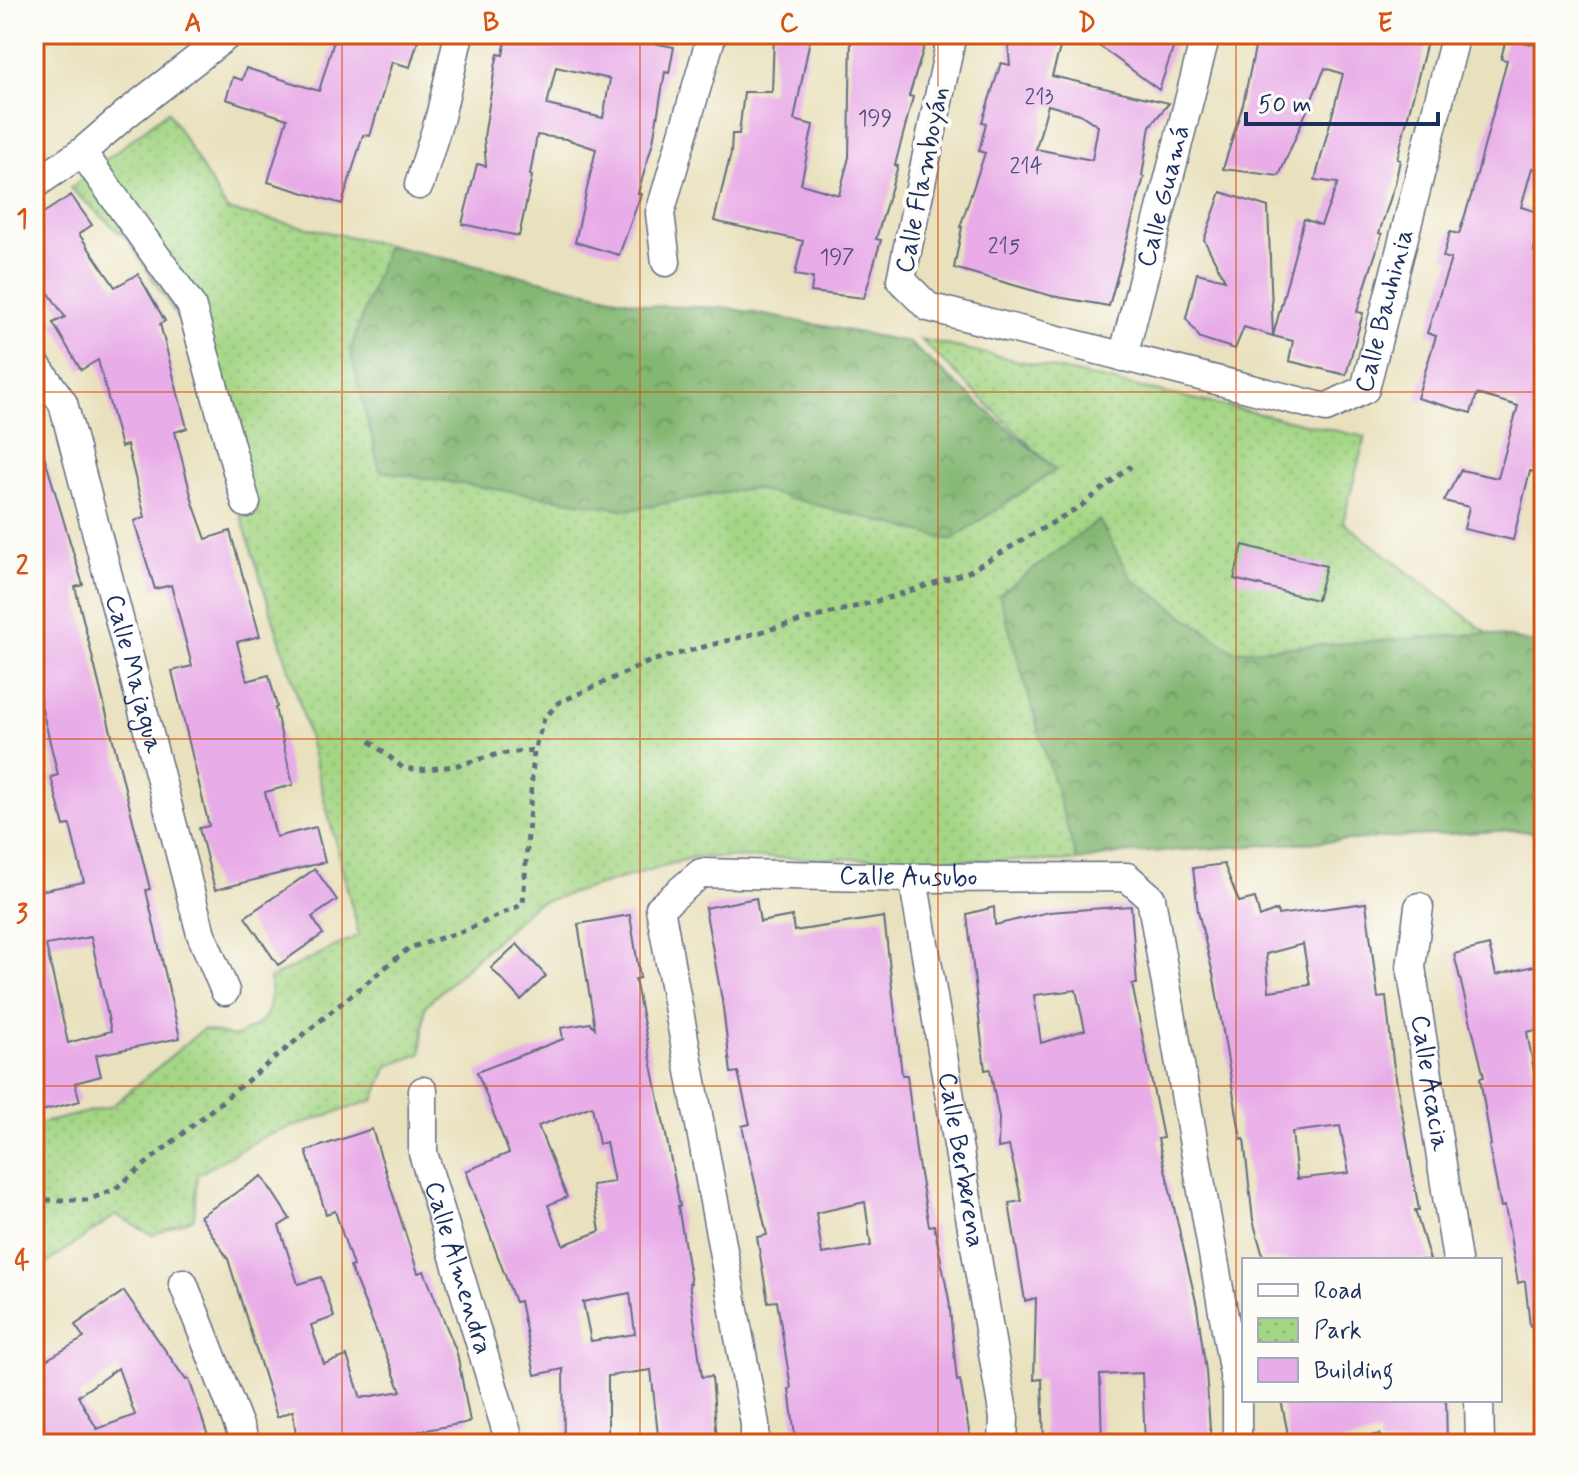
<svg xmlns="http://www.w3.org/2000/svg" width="1578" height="1478" viewBox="0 0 1578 1478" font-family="Mynerve,sans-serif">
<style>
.forest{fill:url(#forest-crowns);stroke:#4f7368;stroke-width:2}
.park{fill:url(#park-dots);stroke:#608272;stroke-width:2}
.building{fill:#e8ace8;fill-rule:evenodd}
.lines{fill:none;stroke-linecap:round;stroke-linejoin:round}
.minor-casing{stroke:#636d80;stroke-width:31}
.path{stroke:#636d80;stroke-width:5;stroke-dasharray:6 6;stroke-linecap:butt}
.minor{stroke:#fff;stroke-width:28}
.grid{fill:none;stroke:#d45514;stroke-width:2;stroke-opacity:0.55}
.labels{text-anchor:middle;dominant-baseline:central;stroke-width:8;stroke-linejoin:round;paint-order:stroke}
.number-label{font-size:22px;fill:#4e4e80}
.street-label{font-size:26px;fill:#1b2f5e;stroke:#fdfcf7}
.neatline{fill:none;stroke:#d45514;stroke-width:3}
.grid-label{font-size:26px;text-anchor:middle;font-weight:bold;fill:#d45514}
</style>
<defs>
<pattern id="forest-crowns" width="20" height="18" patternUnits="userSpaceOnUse" patternTransform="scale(2)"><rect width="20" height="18" fill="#83b772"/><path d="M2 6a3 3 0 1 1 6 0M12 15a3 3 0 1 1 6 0" fill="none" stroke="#6a9561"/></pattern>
<pattern id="park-dots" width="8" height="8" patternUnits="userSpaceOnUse" patternTransform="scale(2)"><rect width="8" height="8" fill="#a4d685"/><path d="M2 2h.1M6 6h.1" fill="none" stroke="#8db875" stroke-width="1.8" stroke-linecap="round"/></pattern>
</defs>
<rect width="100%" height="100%" fill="#fdfcf7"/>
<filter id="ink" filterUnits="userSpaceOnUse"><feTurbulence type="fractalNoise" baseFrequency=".0125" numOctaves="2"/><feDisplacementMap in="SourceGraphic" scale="16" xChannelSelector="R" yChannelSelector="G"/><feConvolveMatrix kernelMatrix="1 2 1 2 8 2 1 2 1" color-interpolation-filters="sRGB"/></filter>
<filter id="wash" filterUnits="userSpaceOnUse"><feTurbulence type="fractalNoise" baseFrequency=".006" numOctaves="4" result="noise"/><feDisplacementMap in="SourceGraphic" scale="32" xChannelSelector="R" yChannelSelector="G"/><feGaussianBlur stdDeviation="1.8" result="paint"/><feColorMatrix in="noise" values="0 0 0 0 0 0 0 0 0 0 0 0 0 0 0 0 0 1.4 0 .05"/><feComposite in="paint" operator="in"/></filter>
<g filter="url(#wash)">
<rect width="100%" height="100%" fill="#e9e1be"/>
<g class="forest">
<path d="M387,245L652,306L728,308L908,342L1056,470L951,540L751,488L628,510L380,471L350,351Z"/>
<path d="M1100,519L1131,578L1234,651L1487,633L1544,645V834L1515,830L1118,854L1077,861L998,595Z"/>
</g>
<path class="park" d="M168,111L227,210L387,245L350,351L380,471L628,510L751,488L951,540L1056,470L920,339L1365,437L1343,522L1487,633L1234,651L1131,578L1099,520L999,595L1077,861L694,857L535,904L425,1006L421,1054L388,1066L374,1100L265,1136L197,1175L194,1218L152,1235L116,1215L34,1272V1125L112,1106L203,1029L234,1037C268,1021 272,1016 270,978L359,935L300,704L180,322L129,241L70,188Z"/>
<g id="blocks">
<g class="building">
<path d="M336,34H420L410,67L392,62L370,136L363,135L342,204L268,182L287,119L226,99L233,77L242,80L246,68L319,91Z"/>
<path d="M507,34H608L674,47L669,73L665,72L653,142L638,193L641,194L619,255L575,242L596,149L566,139L537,135L530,175L532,176L519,236L462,224L477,164L486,166L484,137L495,67L498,54L503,55ZM556,67L610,79L603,118L547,105Z"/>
<path d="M774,34H811L794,120L813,125L801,184L839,195L849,157L851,34H928L909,96L913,97L895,165L898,166L876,239L881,240L864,298L811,292L813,278L795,275L803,241L714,221L731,153L732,134H739L744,92H772Z"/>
<path d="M1007,34H1064L1052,76L1169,103L1150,126L1142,176L1144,177L1109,306L1052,296L954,268L962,227H960L985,153L979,151L986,123L982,122L1001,63L1010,65ZM1048,105L1080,114L1098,126L1092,160L1036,149Z"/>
<path d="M1083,34H1178L1159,90Z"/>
<path d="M1258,34H1429L1397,159L1400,160L1395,184L1379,233L1382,234L1357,312L1363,313L1346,375L1289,361L1293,341L1273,336L1304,219L1321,225L1338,183L1315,180L1343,74L1325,68L1279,176L1223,169L1243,104Z"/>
<path d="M1506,38L1544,47V172L1532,168L1521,207L1544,214L1534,251L1544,254V475L1530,471L1513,540L1464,529L1469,507L1444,501L1461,470L1498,478L1518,406L1477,394L1471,413L1417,398L1436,336L1427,333L1451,259L1443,257L1450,232L1459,234L1472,193L1507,60L1501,59Z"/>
<path d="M1221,192L1268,207L1273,336L1244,327L1235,349L1200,338L1186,318L1197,273L1225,280L1204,240Z"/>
<path d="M71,195L92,225L79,234L115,287L138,274L165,321L160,324L187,428L175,432L193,503L206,539L230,531L260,636L237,642L247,681L269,675L277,707L275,708L293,785L265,792L276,837L316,827L325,862L215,890L199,828L209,826L172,671L192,666L171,585L155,589L134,521L145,517L127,445L121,447L98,360L81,370L53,323L65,317L34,271V219Z"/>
<path d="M40,442L83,585L75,587L150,889L146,890L180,1038L96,1055L101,1076L75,1083L80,1101L34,1113V892L84,882L70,825L64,826L51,777L58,775L34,676V443ZM91,937L111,1031L68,1043L46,945Z"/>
<path d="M1243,545L1326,566L1317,600L1234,579Z"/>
<path d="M1224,864L1239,902L1255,898L1260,917L1277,910L1278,915L1366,903L1378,998L1386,997L1393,1061L1419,1210H1415L1430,1260H1264L1253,1220L1244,1139H1241L1214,978L1198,911L1193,868ZM1303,944L1310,985L1269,991L1266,954ZM1340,1126L1349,1173L1297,1179L1292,1132Z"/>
<path d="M315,869L337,900L312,917L323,934L278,965L245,917Z"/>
<path d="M756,898L760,922L792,916L794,931L884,917L902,1075H907L916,1151L929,1226L934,1225L949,1300L957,1381L960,1380L971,1442L796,1444L789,1389L791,1388L777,1301L768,1302L757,1237L767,1235L742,1126L750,1124L738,1072L731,1073L722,1000L705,908ZM865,1202L871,1246L822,1254L816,1213Z"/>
<path d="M1131,906L1137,984H1132L1163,1138L1158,1139L1197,1306L1206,1371L1211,1444H1145L1142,1373L1100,1375L1102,1444H1044L1042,1379L1034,1380L1036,1298L1025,1301L1009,1203L1022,1201L1009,1146L998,1148L999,1118L990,1069L985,1070L967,914L994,907L995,925L1049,912ZM1076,990L1085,1030L1041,1043L1034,995Z"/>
<path d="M630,915L640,978L635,979L680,1206H678L691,1283H689L702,1377L712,1376L717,1441L659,1444L651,1370L608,1376V1444H564L563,1369L535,1375L520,1301L515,1302L466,1171L509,1153L477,1072L563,1039L561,1028L590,1023L595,1028L578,924ZM592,1106L599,1144L606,1142L614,1182L592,1185L600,1231L563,1245L548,1205L567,1197L538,1126ZM630,1293L635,1334L591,1341L583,1302Z"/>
<path d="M517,944L546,976L521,1000L491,968Z"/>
<path d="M1489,945L1496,975L1538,965L1544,989V1028L1527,1032L1536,1081L1544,1080V1325L1530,1326L1525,1281L1518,1283L1505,1206L1501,1207L1489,1146L1491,1145L1480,1078L1484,1077L1454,954Z"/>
<path d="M372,1129L418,1273L424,1271L457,1353L470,1422L350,1444H297L293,1411L277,1417L228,1259L200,1216L262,1176L290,1219L279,1226L298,1284L321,1277L334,1317L311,1325L324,1364L347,1356L361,1398L401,1391L350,1267L353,1266L335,1211L326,1214L306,1151Z"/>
<path d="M124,1291L186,1380L189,1379L209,1439L196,1444H34V1367L84,1338L75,1325ZM118,1368L135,1415L97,1429L78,1396Z"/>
<path d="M1281,1400H1446L1447,1444H1380V1434L1335,1444H1290Z"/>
</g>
</g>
</g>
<g filter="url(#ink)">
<use href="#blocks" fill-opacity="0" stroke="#636d80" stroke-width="2"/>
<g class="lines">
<g class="minor-casing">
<g id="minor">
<path id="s1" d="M952,34L901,280L928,307L1326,408L1365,389L1456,34"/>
<path d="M82,152L191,305L246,503"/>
<path d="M34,185L82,152L126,114L229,34"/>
<path d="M419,185L440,117L459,34"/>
<path d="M666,262L660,213L712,34"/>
<path id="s2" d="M1123,357L1206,34"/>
<path id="s3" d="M34,362L63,403L201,934L225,991"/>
<path id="s4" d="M913,878L1004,1418L1003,1444"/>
<path id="s5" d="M1419,907L1411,967L1457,1260"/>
<path id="s6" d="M423,1091V1153L508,1436V1444"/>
<path d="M183,1283L246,1444"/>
<path d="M1479,1400L1480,1444"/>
<path id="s7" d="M755,1444V1424L660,908L701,873L913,878L1127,877L1151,898L1237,1392V1444"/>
</g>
</g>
<g class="path">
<path d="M370,741L403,768L420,770L454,766L499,754L534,750"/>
<path d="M34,1200H88L115,1189L409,948L467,930L523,904L534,750L544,719L558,703L651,661L888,598L968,572L1081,506L1131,466"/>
</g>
<use href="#minor" class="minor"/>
</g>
</g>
<path class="grid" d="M342,34V1444M640,34V1444M938,34V1444M1236,34V1444M34,392H1544M34,739H1544M34,1086H1544"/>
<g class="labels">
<g class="number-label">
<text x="1039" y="98">213</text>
<text x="875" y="119">199</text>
<text x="1026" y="167">214</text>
<text x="1004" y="247">215</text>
<text x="837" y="258">197</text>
</g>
<g class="street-label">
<text transform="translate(923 180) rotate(-79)">Calle Flamboyán</text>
<text stroke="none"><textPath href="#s2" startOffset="166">Calle Guamá</textPath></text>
<text stroke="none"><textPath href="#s1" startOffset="824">Calle Bauhinia</textPath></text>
<text stroke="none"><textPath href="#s3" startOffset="330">Calle Majagua</textPath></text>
<text stroke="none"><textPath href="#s7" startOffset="806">Calle Ausubo</textPath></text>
<text stroke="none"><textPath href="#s5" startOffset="178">Calle Acacia</textPath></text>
<text stroke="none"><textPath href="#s4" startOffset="286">Calle Berberena</textPath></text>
<text stroke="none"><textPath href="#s6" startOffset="182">Calle Almendra</textPath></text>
</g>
</g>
<rect width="1578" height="1478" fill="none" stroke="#fdfcf7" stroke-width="88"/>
<rect x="1242" y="1258" width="260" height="144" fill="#fdfcf7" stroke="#a3aaba" stroke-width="2"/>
<rect x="1258" y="1284" width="40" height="12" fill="#ffffff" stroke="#a3aaba" stroke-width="2"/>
<text x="1314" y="1298" font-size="24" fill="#1b2f5e">Road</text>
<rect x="1258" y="1318" width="40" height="24" fill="url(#park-dots)" stroke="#a3aaba" stroke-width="2"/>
<text x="1314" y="1338" font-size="24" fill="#1b2f5e">Park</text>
<rect x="1258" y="1358" width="40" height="24" fill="#e8ace8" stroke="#a3aaba" stroke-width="2"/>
<text x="1314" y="1378" font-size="24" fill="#1b2f5e">Building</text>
<path d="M1246 112v12h192v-12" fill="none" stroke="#1b2f5e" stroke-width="4"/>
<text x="1258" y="112" font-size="24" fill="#1b2f5e" stroke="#fdfcf7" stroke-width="6" paint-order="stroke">50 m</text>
<rect x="44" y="44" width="1490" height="1390" class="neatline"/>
<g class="grid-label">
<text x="193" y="31">A</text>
<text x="491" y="31">B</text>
<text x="789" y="31">C</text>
<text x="1087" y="31">D</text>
<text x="1385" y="31">E</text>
<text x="22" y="227">1</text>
<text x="22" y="574">2</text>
<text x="22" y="922">3</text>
<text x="22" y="1269">4</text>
</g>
</svg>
